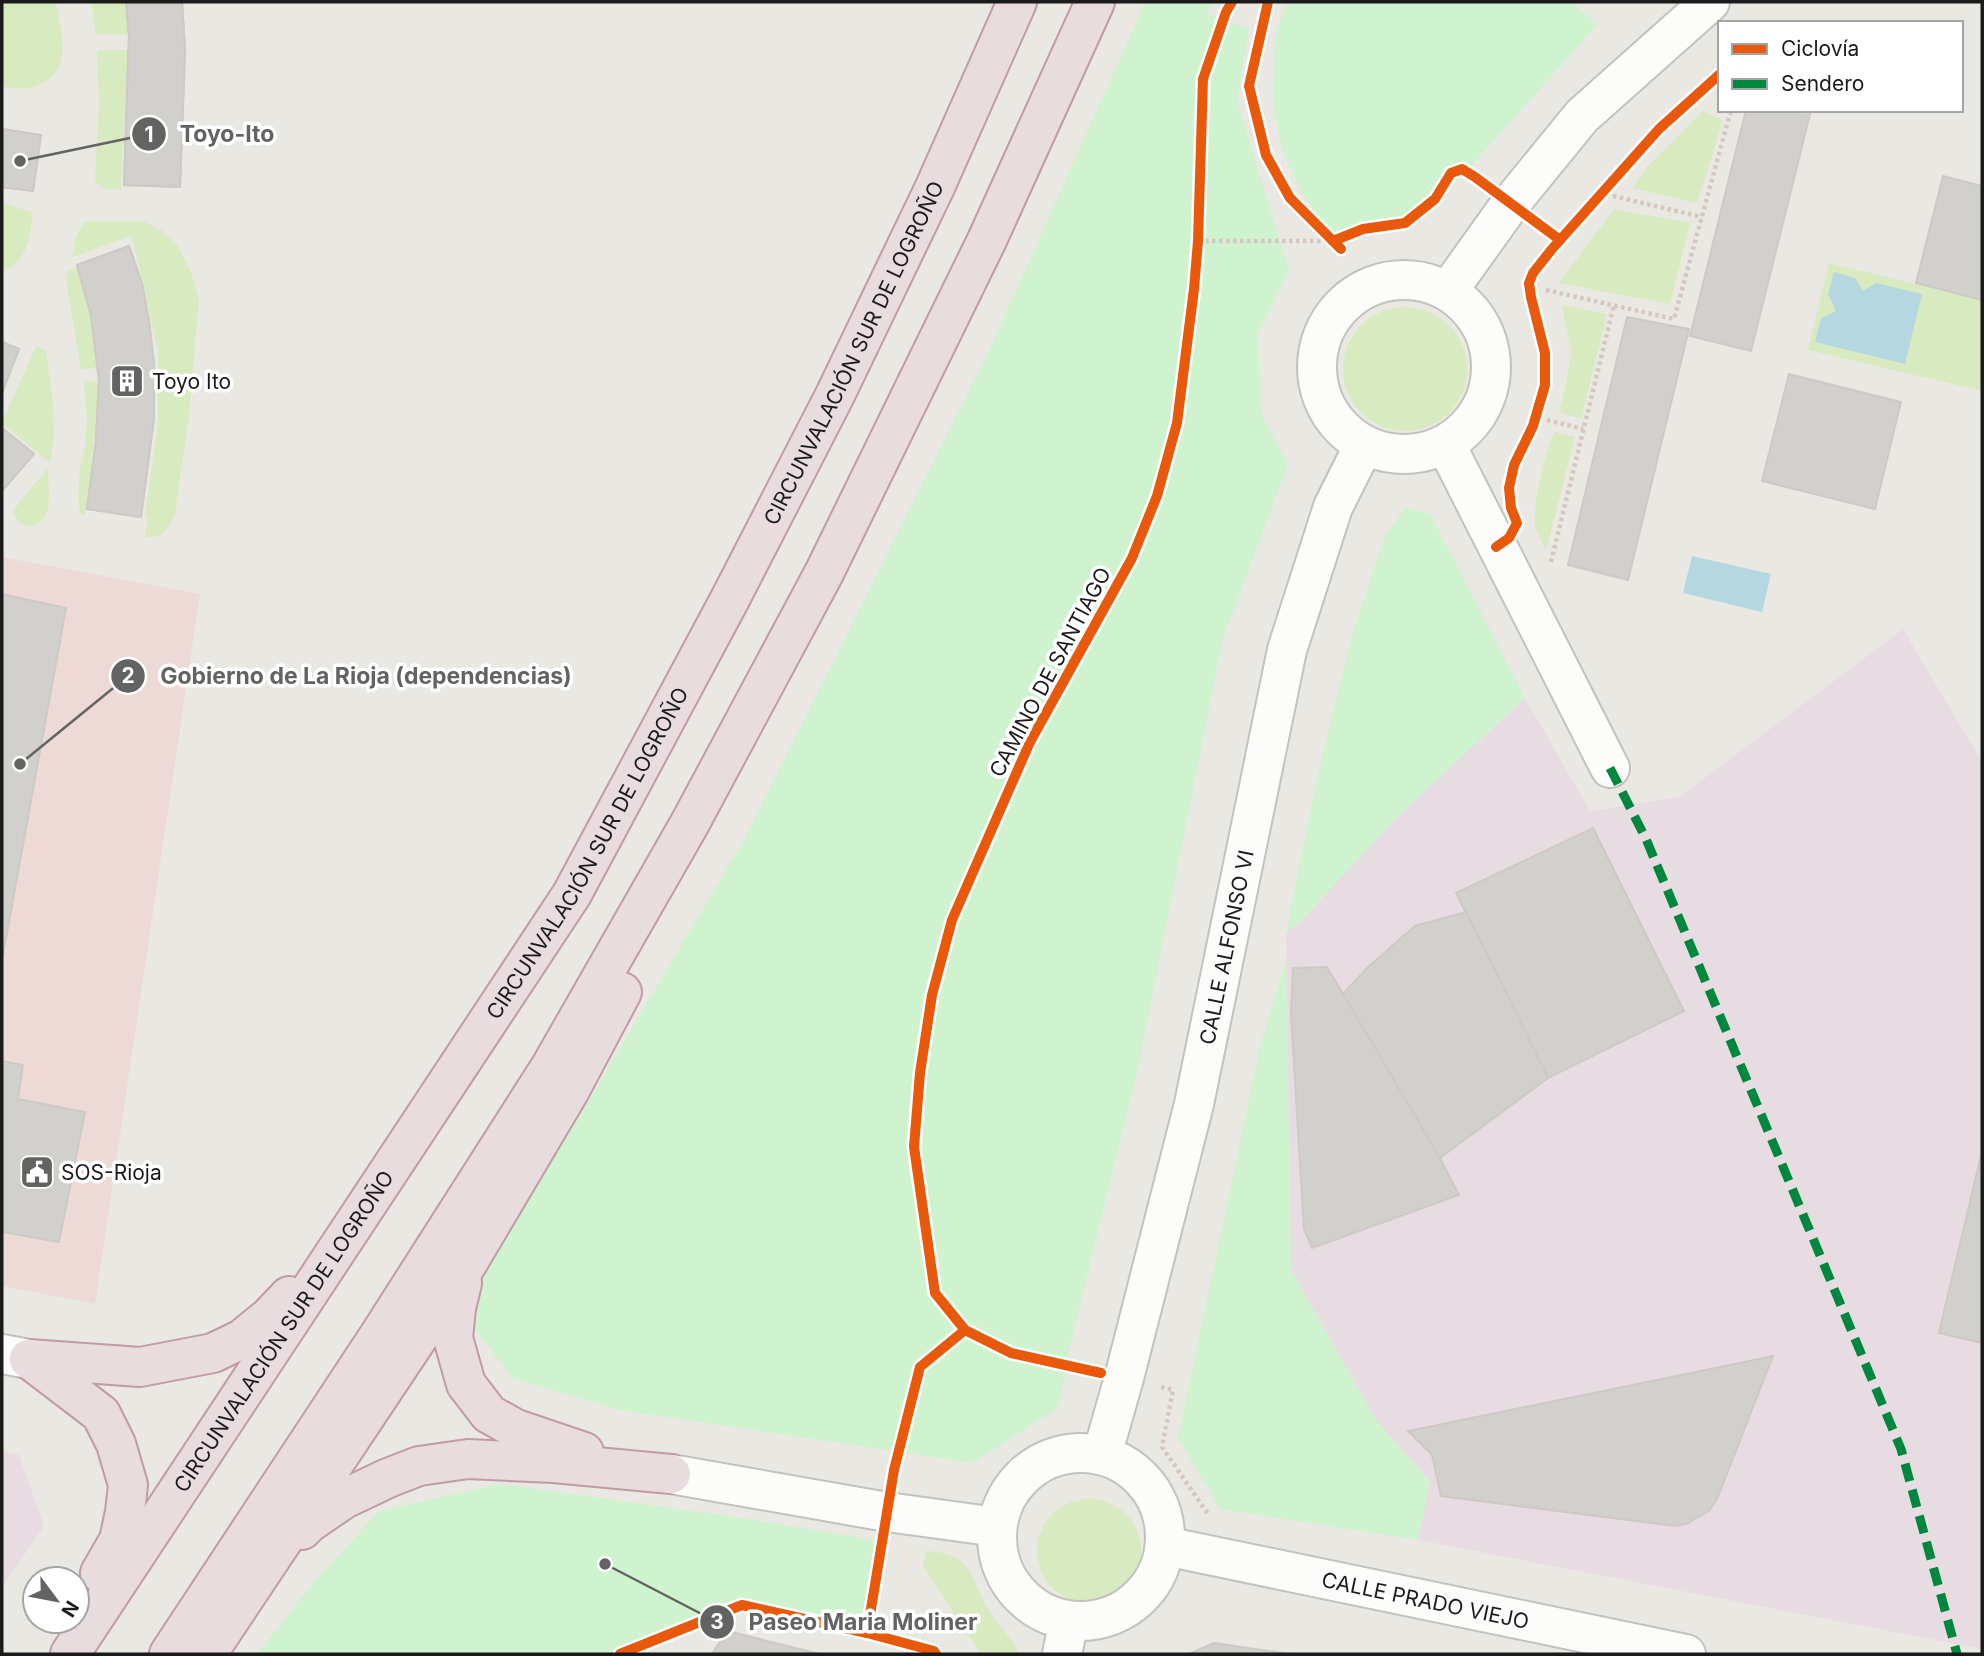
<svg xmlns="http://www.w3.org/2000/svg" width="1984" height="1656" viewBox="0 0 1984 1656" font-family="Inter,sans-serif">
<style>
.commercial{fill:#eddad7}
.industrial{fill:#e8dce3}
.grass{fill:#d7eac0}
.park{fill:#cff2cf}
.water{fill:#b5d7df}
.building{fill:#d2d0cc;stroke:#cdc9c4;stroke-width:2}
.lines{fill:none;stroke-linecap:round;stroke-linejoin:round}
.minor-casing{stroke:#c2c2bf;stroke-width:42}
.highway-casing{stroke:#c09aa5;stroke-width:42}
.path{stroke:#d6c6c3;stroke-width:4.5;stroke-dasharray:3.5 3.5;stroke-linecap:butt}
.minor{stroke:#fcfcfb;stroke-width:38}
.highway{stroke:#e9dcde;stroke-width:38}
.quiet{stroke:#00873e;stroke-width:9;stroke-dasharray:18 9;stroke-linecap:butt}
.cycleway-casing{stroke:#fff;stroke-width:15}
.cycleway{stroke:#e8590c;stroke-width:10}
.labels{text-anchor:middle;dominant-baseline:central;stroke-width:7;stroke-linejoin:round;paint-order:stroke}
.street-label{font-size:21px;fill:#1b1b1b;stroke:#fff}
.poi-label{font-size:21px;fill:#1b1b1b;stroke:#fff;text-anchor:start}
.leader{fill:none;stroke:#636361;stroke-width:2.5}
.callout-dot{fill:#636361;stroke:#fff;stroke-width:2.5}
.mark-label{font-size:21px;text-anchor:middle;font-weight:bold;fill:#fff}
.callout-label{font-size:23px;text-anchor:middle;font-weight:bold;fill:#636361;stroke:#fff;stroke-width:7;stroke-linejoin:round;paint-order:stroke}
</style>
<rect width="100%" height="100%" fill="#eae8e3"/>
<path class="commercial" d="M2,557L200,594L95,1304L2,1286Z"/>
<g class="industrial">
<path d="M1903,629L1982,762V1649L1418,1540L1430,1482L1376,1420L1291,1270L1286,933L1301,921L1397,817L1525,698L1590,811L1679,797Z"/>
<path d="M2,1451L19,1455L44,1526L2,1587Z"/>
</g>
<g class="grass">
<path d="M2,2H56C61,29 74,72 39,85C26,89 15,90 2,86Z"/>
<path d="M91,2H126L129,35L96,34Z"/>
<path d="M97,50H128L121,189C109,189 101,191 95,179L99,104Z"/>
<path d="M1703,111L1723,120L1697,203L1632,188L1651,163Z"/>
<path d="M2,203L32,212C31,235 28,262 2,271Z"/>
<path d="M1614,209L1690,223L1670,304L1559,283Z"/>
<path d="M84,221H142L161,230L178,246L191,272L199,299L189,416L175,513C168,529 165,537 145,537L148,518L145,517L158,422V350L132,236L72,257L76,237Z"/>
<path d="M1829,263L1982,300V391L1808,350Z"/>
<path d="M78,267L91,315L97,368L81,369L66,278L67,271Z"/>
<path d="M1562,305L1607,314L1581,419L1559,412L1567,379L1571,352Z"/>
<circle cx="1405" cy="369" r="62"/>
<path d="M37,346L46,351L53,403L54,435L50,463L2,423L34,351Z"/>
<path d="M99,380L98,410L85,516L80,513L78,499L80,469L85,447L87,420L84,383Z"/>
<path d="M1555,432L1575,437L1546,550C1543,543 1537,533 1535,525C1533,505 1545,448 1555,432Z"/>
<path d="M48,469C48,483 51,501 46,514C40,530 18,531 13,512L23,497Z"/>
<circle cx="1089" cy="1551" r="52"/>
<path d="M926,1551C976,1553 970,1581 991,1614C1001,1628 1012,1638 1019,1654H981L923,1566Z"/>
</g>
<g class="park">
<path d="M1144,2H1213L1207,14L1249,29L1237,101L1289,271L1258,334L1261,414L1288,464L1222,641L1137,1073L1069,1349L1059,1407L973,1463L620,1410L512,1378L471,1323L483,1277L743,842L988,353L1136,23Z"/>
<path d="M1288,2H1573L1597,25L1471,166L1456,164L1429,196L1405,215L1394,218L1370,220L1331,235L1303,194L1283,152L1273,105L1276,31Z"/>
<path d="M1406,507L1430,514L1525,698L1397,817L1301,921L1286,933L1316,784L1351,639L1385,536Z"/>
<path d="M1286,960L1291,1270L1376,1420L1430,1482L1418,1540L1220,1509L1178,1438L1261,1043Z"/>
<path d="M500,1484L729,1516L882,1541L867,1633L742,1605L620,1654H257L310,1587L379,1511Z"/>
</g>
<g class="water">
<path d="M1834,272L1855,278L1863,291L1876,283L1922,294L1905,364L1815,342L1821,318L1836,311L1828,294Z"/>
<path d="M1692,556L1771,574L1762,612L1683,593Z"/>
</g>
<g class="building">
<path d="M126,2H182L185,51L180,187L124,185L129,35Z"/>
<path d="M126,2H182L185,51L180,187L124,185L129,35Z"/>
<path d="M1746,110H1811L1751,351L1690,336Z"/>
<path d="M2,129L41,135L33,191L2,187Z"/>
<path d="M2,129L41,135L33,191L2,187Z"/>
<path d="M1943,176L1982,186V300L1916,283Z"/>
<path d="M129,246L142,284L149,321L154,365V418L141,517L87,509L96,441L99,380L91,315L77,265Z"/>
<path d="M129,246L142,284L149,321L154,365V418L141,517L87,509L96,441L99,380L91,315L77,265Z"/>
<path d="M1627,317L1689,329L1628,580L1568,565Z"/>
<path d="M2,342L19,349L2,393Z"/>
<path d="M2,342L19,349L2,393Z"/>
<path d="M1789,374L1901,402L1875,509L1762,481Z"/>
<path d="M2,428L34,454L2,491Z"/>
<path d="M2,428L34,454L2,491Z"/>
<path d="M2,594L66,608L2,960Z"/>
<path d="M1593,828L1684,1011L1548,1078L1456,893Z"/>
<path d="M1466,912L1548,1078L1440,1158L1343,994L1367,968L1415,926Z"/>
<path d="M1327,967L1440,1158L1459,1195L1312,1248L1304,1229L1291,1015L1293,968Z"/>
<path d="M2,1061L23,1065L18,1099L85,1112L59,1242L2,1232Z"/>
<path d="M1982,1151V1343L1939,1333Z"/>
<path d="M1773,1356L1717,1499L1709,1511L1686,1524L1675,1526L1441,1496L1432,1455L1408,1431Z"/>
<path d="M727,1631L820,1654H712Z"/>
<path d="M1214,1643L1290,1654H1189Z"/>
</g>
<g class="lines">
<g class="minor-casing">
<g id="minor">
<circle cx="1404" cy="367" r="87"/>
<path d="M1448,291L1511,203L1582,116L1710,2"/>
<path d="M1446,445L1610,768"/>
<path d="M2,1354L29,1359"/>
<circle cx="1081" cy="1537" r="84"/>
<path id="s1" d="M1102,1455L1124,1378L1194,1104L1287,650L1333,507L1364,445"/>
<path d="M671,1474L887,1512L997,1527"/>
<path id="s2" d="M1165,1546L1686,1654"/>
<path d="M1062,1654L1069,1621"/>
</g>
</g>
<g class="highway-casing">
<g id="highway">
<path d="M462,1283L456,1308L453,1338L466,1384L489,1414L516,1429L584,1452"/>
<path d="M29,1359L140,1367L213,1353L242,1339L269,1317L289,1296"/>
<path d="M29,1359L101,1414L116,1444L128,1485L125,1512L119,1540L100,1573"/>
<path d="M302,1530L309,1523L344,1499L388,1478L419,1466L468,1459L554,1463L671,1474"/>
<path id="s3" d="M70,1654L572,894L730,599L835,395L935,187L1017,2"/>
<path d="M169,1654L380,1334L551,1066L690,823L824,573L987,240L1095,2"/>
<path d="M207,1654L467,1264L570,1090L622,992"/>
</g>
</g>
<g class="path">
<path d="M1268,2L1249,86L1266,155L1290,198L1341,249"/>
<path d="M1613,196L1702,217"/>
<path d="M1198,241H1332"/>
<path d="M1546,290L1674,319L1731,110"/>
<path d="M1547,420L1583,429"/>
<path d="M1551,562L1614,305"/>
<path d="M965,1330L1011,1353L1087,1370"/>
<path d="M1161,1387L1173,1390L1162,1447L1208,1514"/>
</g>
<use href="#minor" class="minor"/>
<use href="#highway" class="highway"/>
<path class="quiet" d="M1610,768L1646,839L1901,1449L1957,1654"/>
<g class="cycleway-casing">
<g id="cycleway">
<path d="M1268,2L1249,86L1266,155L1290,198L1341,249"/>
<path d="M1333,241L1363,229L1405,223L1435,199L1451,173L1462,169L1475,177L1560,240"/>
<path d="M1496,547L1509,538L1517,523L1511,508L1509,488L1514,465L1533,426L1545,385V353L1531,297L1529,283L1533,273L1552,249L1659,129L1720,74"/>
<path d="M1101,1373L1011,1353L965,1330L935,1293L914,1147L920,1073L932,995L952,920L1030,742L1132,558L1157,496L1177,423L1194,289L1198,241L1203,79L1226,12L1232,2"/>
<path d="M620,1654L742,1605L867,1633"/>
<path d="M936,1654L934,1651L867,1633L894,1470L920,1367L965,1330"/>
</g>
</g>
<use href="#cycleway" class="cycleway"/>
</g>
<defs>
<g id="building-square" transform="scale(1.75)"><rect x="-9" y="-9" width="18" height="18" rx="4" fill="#636361" stroke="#fff"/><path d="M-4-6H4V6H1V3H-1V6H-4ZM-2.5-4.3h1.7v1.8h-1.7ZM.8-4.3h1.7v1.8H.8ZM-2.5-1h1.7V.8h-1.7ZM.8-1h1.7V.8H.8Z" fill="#fff"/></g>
<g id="civic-square" transform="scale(1.75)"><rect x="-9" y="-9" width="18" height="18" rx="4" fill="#636361" stroke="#fff"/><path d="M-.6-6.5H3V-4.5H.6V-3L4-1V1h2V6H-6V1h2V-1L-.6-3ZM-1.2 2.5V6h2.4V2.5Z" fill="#fff"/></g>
</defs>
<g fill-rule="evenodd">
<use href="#building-square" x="127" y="381"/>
<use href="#civic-square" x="37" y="1172"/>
</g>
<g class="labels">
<g class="street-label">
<text stroke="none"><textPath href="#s3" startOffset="1521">CIRCUNVALACIÓN SUR DE LOGROÑO</textPath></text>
<text transform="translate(1050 672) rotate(-62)">CAMINO DE SANTIAGO</text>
<text stroke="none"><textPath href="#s3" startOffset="954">CIRCUNVALACIÓN SUR DE LOGROÑO</textPath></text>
<text stroke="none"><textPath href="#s1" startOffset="523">CALLE ALFONSO VI</textPath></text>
<text stroke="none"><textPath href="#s3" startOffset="387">CIRCUNVALACIÓN SUR DE LOGROÑO</textPath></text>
<text stroke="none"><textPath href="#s2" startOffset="266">CALLE PRADO VIEJO</textPath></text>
</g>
<g class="poi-label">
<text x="152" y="381">Toyo Ito</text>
<text x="61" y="1172">SOS-Rioja</text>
</g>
</g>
<path class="leader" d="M20 161L149 134M20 764L128 676M605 1564L717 1622"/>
<g class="callout-dot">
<circle cx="20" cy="161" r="7"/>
<circle cx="20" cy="764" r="7"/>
<circle cx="605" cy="1564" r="7"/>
<circle cx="149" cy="134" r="18"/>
<circle cx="128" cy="676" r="18"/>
<circle cx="717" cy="1622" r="18"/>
</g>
<g class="mark-label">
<text x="149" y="142">1</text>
<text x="128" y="683">2</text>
<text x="717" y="1629">3</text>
</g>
<g class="callout-label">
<text x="227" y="142">Toyo-Ito</text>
<text x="366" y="684">Gobierno de La Rioja (dependencias)</text>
<text x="863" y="1630">Paseo Maria Moliner</text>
</g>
<rect width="1984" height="1656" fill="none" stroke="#1b1b1b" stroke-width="7"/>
<rect x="1718" y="21" width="245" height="91" fill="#ffffff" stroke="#a4a4a4" stroke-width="2"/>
<rect x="1732" y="44" width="35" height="10" fill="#e8590c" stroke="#a4a4a4" stroke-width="2"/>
<text x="1781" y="56" font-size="21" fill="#1b1b1b">Ciclovía</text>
<rect x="1732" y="79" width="35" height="10" fill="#00873e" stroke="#a4a4a4" stroke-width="2"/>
<text x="1781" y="91" font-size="21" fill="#1b1b1b">Sendero</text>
<g transform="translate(56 1600) rotate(122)"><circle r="33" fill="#ffffff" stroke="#a4a4a4" stroke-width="2"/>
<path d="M0-5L12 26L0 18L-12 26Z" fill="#636361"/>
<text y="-10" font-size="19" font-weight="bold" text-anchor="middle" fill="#1b1b1b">N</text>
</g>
</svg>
